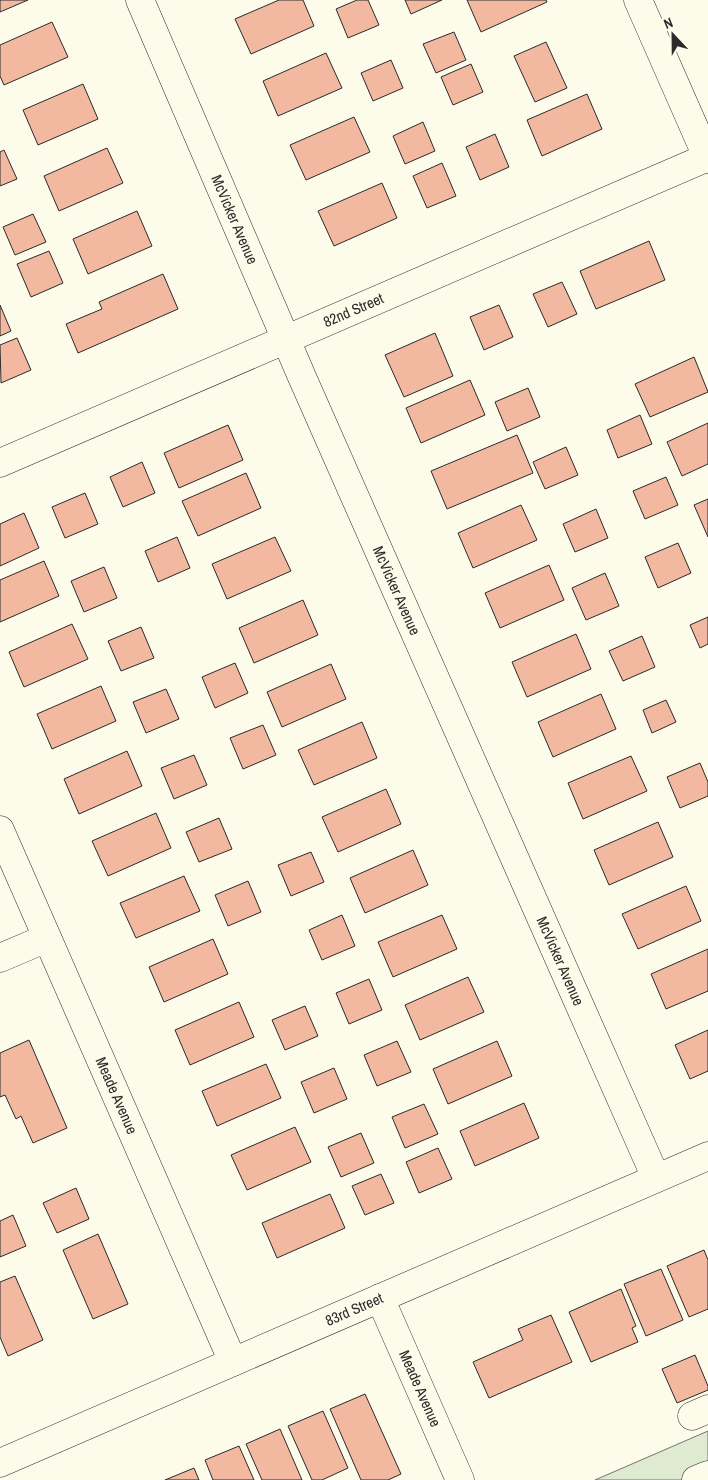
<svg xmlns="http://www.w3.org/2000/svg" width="708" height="1480" font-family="'Archivo Narrow',sans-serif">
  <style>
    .green { fill: #deebd1; stroke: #74746e }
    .building { fill: #f2b8a0; stroke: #2b2b2b }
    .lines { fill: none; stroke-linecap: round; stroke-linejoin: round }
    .minor-casing { stroke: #2b2b2b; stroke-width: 29 }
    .minor { stroke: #fdfbea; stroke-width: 28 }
    .labels { text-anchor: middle; stroke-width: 4; stroke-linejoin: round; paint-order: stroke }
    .street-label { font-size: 15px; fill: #2b2b2b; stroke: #fdfbea }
  </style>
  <rect width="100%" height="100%" fill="#fdfbea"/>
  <path class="green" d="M 708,1431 L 708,1480 L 595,1480 Z"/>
  <g class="building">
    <path d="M 0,0 L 28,0 L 0,12 Z"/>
    <path d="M 279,0 L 303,0 L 314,26 L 251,54 L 235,19 Z"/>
    <path d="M 357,0 L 368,0 L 379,25 L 348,38 L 336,9 Z"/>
    <path d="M 405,0 L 442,0 L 411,14 Z"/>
    <path d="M 467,0 L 546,0 L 547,2 L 481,32 Z"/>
    <path d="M 52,22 L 68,57 L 4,85 L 0,76 L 0,45 Z"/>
    <path d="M 454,32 L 466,60 L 436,73 L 423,44 Z"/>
    <path d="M 546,42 L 567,88 L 535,102 L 514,56 Z"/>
    <path d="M 326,53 L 342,88 L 278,116 L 263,81 Z"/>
    <path d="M 391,60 L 403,88 L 373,101 L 361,73 Z"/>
    <path d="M 471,64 L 483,92 L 453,105 L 441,77 Z"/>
    <path d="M 83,84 L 98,119 L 38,145 L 23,110 Z"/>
    <path d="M 587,94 L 602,129 L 542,156 L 527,120 Z"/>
    <path d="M 354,117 L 370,152 L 306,180 L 290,145 Z"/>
    <path d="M 423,122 L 435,151 L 405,164 L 393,136 Z"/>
    <path d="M 495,134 L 509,167 L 480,180 L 466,147 Z"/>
    <path d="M 107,148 L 123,183 L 59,211 L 44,176 Z"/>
    <path d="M 4,150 L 17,179 L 0,186 L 0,152 Z"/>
    <path d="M 442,163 L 456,196 L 427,208 L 413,176 Z"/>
    <path d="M 382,183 L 397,218 L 334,246 L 318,211 Z"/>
    <path d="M 137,211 L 152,246 L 88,274 L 73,239 Z"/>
    <path d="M 33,214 L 46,242 L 15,255 L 3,227 Z"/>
    <path d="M 649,241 L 665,280 L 596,309 L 580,271 Z"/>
    <path d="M 49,251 L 63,283 L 31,297 L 17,264 Z"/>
    <path d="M 163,274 L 178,309 L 78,353 L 66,324 L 102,309 L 99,302 Z"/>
    <path d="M 562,282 L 577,314 L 548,327 L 533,294 Z"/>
    <path d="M 0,305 L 11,331 L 0,336 Z"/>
    <path d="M 499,305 L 513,337 L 484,350 L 470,317 Z"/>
    <path d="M 435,333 L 453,376 L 404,397 L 385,355 Z"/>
    <path d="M 17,338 L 31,370 L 1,383 L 0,345 Z"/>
    <path d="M 694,357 L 708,392 L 650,417 L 635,384 Z"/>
    <path d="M 470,380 L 485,415 L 421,443 L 406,408 Z"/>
    <path d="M 528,388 L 540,417 L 507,431 L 495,402 Z"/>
    <path d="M 640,415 L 652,444 L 618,458 L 607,430 Z"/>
    <path d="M 708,423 L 708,464 L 682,476 L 667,442 Z"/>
    <path d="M 228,425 L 243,460 L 179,488 L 164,453 Z"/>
    <path d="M 517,435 L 533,473 L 447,509 L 431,471 Z"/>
    <path d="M 566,447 L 578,475 L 545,489 L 533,462 Z"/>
    <path d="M 142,462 L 155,493 L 123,507 L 110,477 Z"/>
    <path d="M 246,473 L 261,508 L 198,536 L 182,501 Z"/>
    <path d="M 666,477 L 678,505 L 645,519 L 633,491 Z"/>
    <path d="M 85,493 L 98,524 L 65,538 L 52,507 Z"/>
    <path d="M 708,499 L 708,537 L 694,505 Z"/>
    <path d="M 521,505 L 537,540 L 473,568 L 458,533 Z"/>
    <path d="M 596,509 L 608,538 L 575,552 L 563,524 Z"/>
    <path d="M 24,513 L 39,548 L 0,566 L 0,524 Z"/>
    <path d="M 177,537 L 190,568 L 158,582 L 145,551 Z"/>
    <path d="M 275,537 L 291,571 L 227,599 L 212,564 Z"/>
    <path d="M 678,543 L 691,573 L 658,588 L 645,557 Z"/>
    <path d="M 44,561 L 59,596 L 0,622 L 0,580 Z"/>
    <path d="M 549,565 L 564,600 L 500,628 L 485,593 Z"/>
    <path d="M 104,567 L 117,598 L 84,612 L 71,581 Z"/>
    <path d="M 605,573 L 619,606 L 586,620 L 572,588 Z"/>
    <path d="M 303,600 L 318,635 L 254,663 L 239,628 Z"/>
    <path d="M 708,617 L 708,644 L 700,648 L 690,625 Z"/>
    <path d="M 72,624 L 88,659 L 24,687 L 9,652 Z"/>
    <path d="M 141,627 L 154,658 L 121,671 L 108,641 Z"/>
    <path d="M 576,634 L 591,669 L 527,697 L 512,662 Z"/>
    <path d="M 642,636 L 655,667 L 623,681 L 609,651 Z"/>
    <path d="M 235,663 L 248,693 L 215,708 L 202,677 Z"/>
    <path d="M 331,664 L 346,699 L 282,727 L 267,692 Z"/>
    <path d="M 101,686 L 116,721 L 52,749 L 37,714 Z"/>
    <path d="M 166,689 L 179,719 L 146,733 L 133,702 Z"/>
    <path d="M 601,694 L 616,729 L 553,757 L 538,722 Z"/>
    <path d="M 666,700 L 676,722 L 652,733 L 643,710 Z"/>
    <path d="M 362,722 L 377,758 L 314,785 L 298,750 Z"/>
    <path d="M 263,725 L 276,755 L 243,769 L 230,738 Z"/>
    <path d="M 127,751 L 142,786 L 79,814 L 64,779 Z"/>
    <path d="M 194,755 L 207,785 L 174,799 L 161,768 Z"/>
    <path d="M 631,756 L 647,791 L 583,819 L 568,783 Z"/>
    <path d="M 700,763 L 708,782 L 708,796 L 680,808 L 667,777 Z"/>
    <path d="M 386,789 L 401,824 L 338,852 L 322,817 Z"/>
    <path d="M 156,813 L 171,848 L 108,876 L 92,841 Z"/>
    <path d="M 219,818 L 232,849 L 199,862 L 186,832 Z"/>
    <path d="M 658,822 L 673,857 L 609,885 L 594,850 Z"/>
    <path d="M 413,850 L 428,885 L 365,913 L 350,878 Z"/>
    <path d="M 311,852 L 324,882 L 291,896 L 278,865 Z"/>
    <path d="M 184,876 L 200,911 L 136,938 L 120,903 Z"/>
    <path d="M 248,881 L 261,912 L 228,926 L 215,895 Z"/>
    <path d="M 686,886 L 701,921 L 638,949 L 622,914 Z"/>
    <path d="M 342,915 L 355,946 L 322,960 L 309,930 Z"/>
    <path d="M 442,915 L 457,949 L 393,977 L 378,942 Z"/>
    <path d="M 213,939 L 228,974 L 164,1002 L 149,967 Z"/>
    <path d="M 708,949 L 708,991 L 666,1009 L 651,974 Z"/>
    <path d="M 468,977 L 484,1012 L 420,1040 L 405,1005 Z"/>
    <path d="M 369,979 L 382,1010 L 349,1024 L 336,993 Z"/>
    <path d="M 239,1002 L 254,1037 L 190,1065 L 175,1030 Z"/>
    <path d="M 305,1006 L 318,1036 L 285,1050 L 272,1020 Z"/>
    <path d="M 708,1030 L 708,1071 L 690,1079 L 675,1045 Z"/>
    <path d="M 29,1040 L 67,1128 L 33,1143 L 21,1116 L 16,1119 L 5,1095 L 0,1097 L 0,1053 Z"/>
    <path d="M 397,1041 L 411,1072 L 377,1086 L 364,1055 Z"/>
    <path d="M 497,1041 L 512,1076 L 448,1104 L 433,1069 Z"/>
    <path d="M 266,1064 L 281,1098 L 217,1126 L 202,1091 Z"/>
    <path d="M 334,1068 L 347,1099 L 314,1113 L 301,1082 Z"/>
    <path d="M 524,1103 L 539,1138 L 475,1166 L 460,1131 Z"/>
    <path d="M 424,1104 L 438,1134 L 405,1148 L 392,1117 Z"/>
    <path d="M 295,1127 L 311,1162 L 247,1190 L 231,1155 Z"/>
    <path d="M 361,1133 L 374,1163 L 341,1177 L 328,1147 Z"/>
    <path d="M 438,1148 L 452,1179 L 419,1193 L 406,1162 Z"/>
    <path d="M 381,1174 L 394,1203 L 365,1215 L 352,1186 Z"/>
    <path d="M 76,1188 L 89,1219 L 57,1233 L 43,1203 Z"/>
    <path d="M 330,1194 L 345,1228 L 277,1258 L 262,1223 Z"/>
    <path d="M 13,1215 L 26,1246 L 0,1257 L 0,1221 Z"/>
    <path d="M 98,1234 L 128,1304 L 93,1319 L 63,1250 Z"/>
    <path d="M 704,1250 L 708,1260 L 708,1309 L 689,1317 L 667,1266 Z"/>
    <path d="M 661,1269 L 683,1320 L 646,1336 L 624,1284 Z"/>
    <path d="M 15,1276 L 43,1340 L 8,1356 L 0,1337 L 0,1282 Z"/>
    <path d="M 621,1289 L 636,1326 L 632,1328 L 638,1342 L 591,1362 L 569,1312 Z"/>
    <path d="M 551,1315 L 572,1362 L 489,1398 L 473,1362 L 523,1340 L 518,1329 Z"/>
    <path d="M 695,1355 L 708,1386 L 708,1390 L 677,1403 L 662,1369 Z"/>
    <path d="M 365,1394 L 401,1474 L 388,1480 L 361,1480 L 330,1409 Z"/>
    <path d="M 323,1411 L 348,1468 L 322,1480 L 312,1480 L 288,1426 Z"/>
    <path d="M 280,1429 L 302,1480 L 262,1480 L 246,1444 Z"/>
    <path d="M 239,1446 L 254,1480 L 213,1480 L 205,1460 Z"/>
    <path d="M 194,1468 L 199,1480 L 165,1480 Z"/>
  </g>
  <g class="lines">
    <defs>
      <g id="minor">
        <path id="s1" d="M 140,0 L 302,377 L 656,1178"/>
        <path d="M 638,0 L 708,159"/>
        <path id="s2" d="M 0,463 L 708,157"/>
        <path id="s3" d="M 0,830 L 233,1362"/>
        <path d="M 0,958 L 47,938"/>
        <path id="s4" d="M 380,1298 L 460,1480"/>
        <path d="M 692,1416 L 708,1409"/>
        <path id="s5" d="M 0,1463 L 708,1156"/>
        <path d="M 696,1480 L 708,1475"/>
      </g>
    </defs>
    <use href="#minor" class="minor-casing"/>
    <use href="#minor" class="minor"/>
  </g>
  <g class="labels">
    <g class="street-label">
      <text dy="5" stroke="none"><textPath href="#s1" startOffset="239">McVicker Avenue</textPath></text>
      <text dy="5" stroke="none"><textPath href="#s2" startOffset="385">82nd Street</textPath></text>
      <text dy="5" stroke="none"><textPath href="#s1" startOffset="644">McVicker Avenue</textPath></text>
      <text dy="5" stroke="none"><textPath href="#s1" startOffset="1049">McVicker Avenue</textPath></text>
      <text dy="5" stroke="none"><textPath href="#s3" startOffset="290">Meade Avenue</textPath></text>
      <text dy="5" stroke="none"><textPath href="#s5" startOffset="386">83rd Street</textPath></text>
      <text dy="5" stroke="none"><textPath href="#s4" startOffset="99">Meade Avenue</textPath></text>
    </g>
  </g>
  <g transform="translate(673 35) rotate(338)" stroke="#fdfbea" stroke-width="4" paint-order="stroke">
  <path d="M0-4L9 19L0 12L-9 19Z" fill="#2b2b2b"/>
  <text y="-8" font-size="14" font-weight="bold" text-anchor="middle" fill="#2b2b2b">N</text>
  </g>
</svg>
